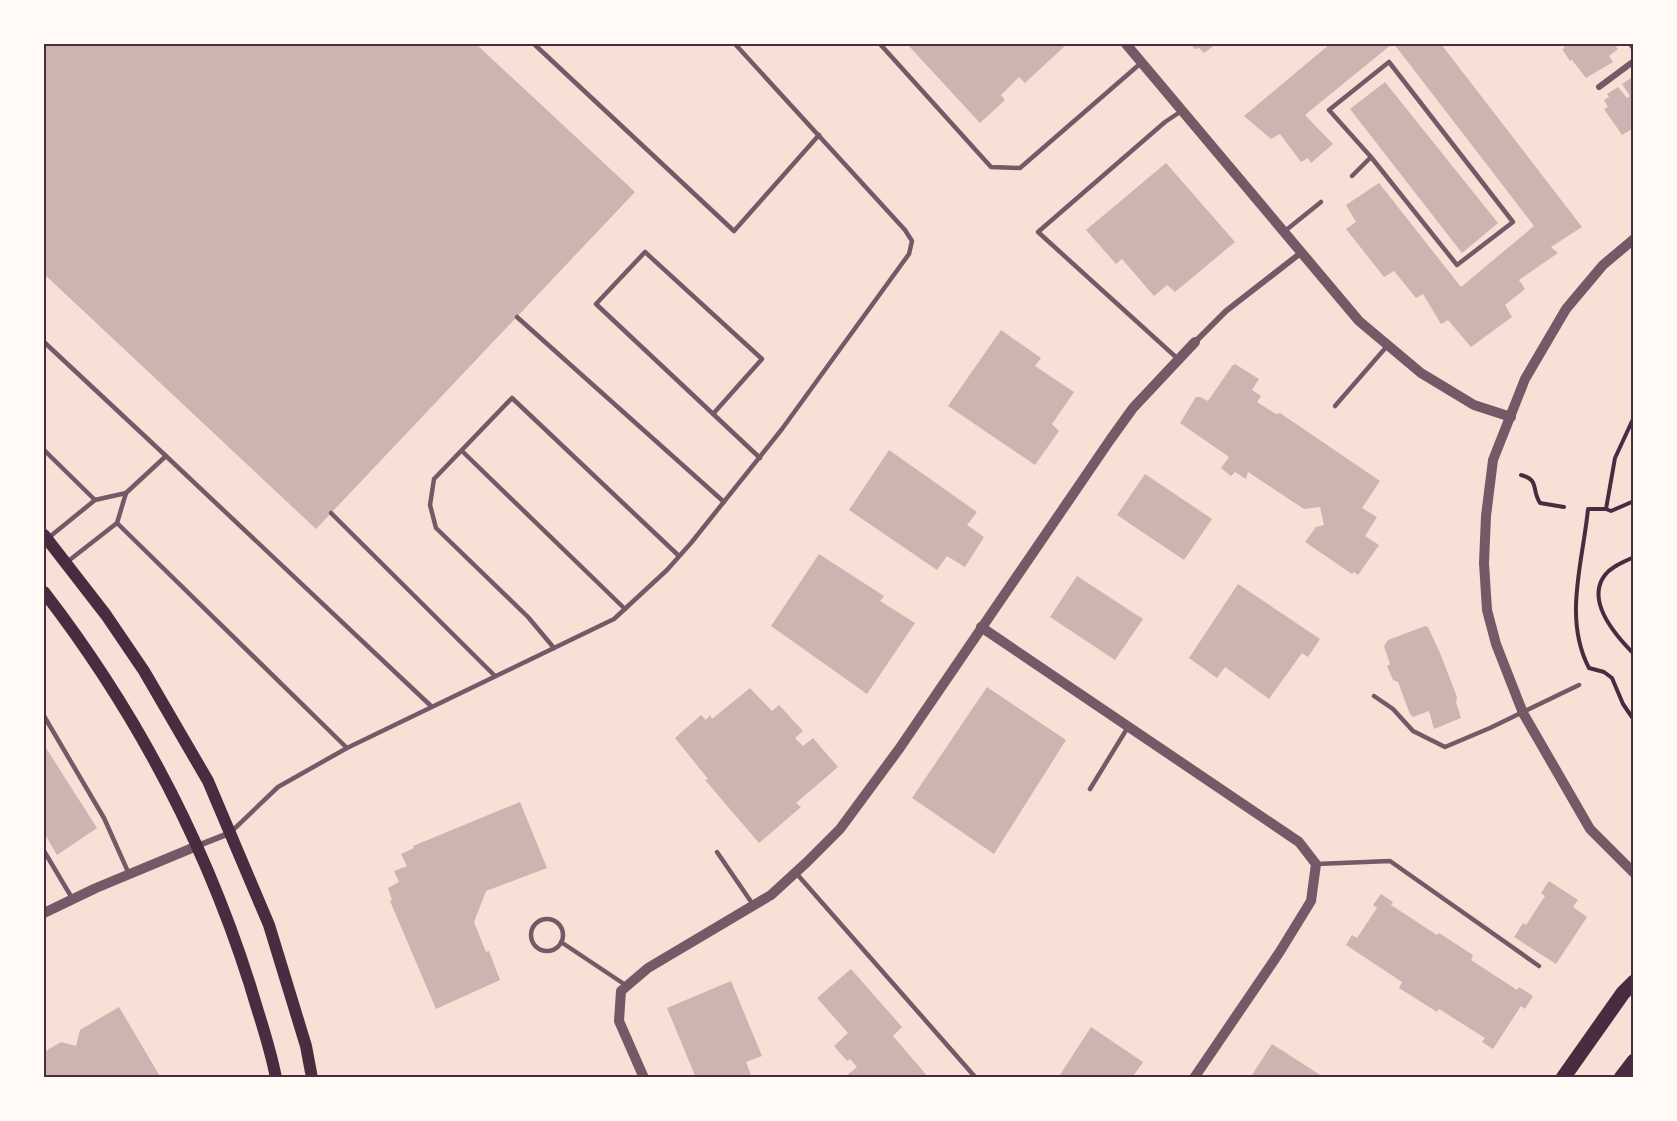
<svg xmlns="http://www.w3.org/2000/svg" width="1677" height="1121" font-family="Barlow,sans-serif">
  <style>
    .building { fill: #ccb4b1 }
    .lines { fill: none; stroke-linecap: round; stroke-linejoin: round }
    .path { stroke: #4a2c40; stroke-width: 4 }
    .service { stroke: #755966; stroke-width: 4.5 }
    .minor { stroke: #755966; stroke-width: 6 }
    .tertiary { stroke: #755966; stroke-width: 10 }
    .secondary { stroke: #4a2c40; stroke-width: 12 }
    .primary { stroke: #4a2c40; stroke-width: 15 }
    .neatline { fill: none; stroke: #4a2c40; stroke-width: 2 }
  </style>
  <rect width="100%" height="100%" fill="#f7e1d7"/>
  <g class="building">
    <path d="M 44,44 L 476,44 L 635,192 L 316,529 L 44,274 Z"/>
    <path d="M 907,44 L 1067,44 L 1025,83 L 1019,77 L 1001,95 L 1005,100 L 980,123 Z"/>
    <path d="M 1190,44 L 1216,44 L 1204,53 L 1199,48 L 1195,49 Z"/>
    <path d="M 1330,44 L 1392,44 L 1305,115 L 1333,144 L 1311,163 L 1308,158 L 1301,162 L 1280,134 L 1271,139 L 1244,116 Z"/>
    <path d="M 1394,44 L 1441,44 L 1582,227 L 1551,247 L 1558,253 L 1519,280 L 1525,289 L 1505,305 L 1512,317 L 1471,347 L 1448,320 L 1441,324 L 1423,294 L 1416,298 L 1394,271 L 1384,277 L 1346,229 L 1356,222 L 1346,205 L 1379,183 L 1461,287 L 1534,226 Z"/>
    <path d="M 1562,44 L 1614,44 L 1618,49 L 1609,56 L 1613,62 L 1586,78 L 1572,60 L 1570,61 L 1562,49 L 1565,48 Z"/>
    <path d="M 1634,76 L 1634,132 L 1632,129 L 1622,135 L 1604,109 L 1608,107 L 1604,100 L 1609,97 L 1607,94 L 1618,87 L 1627,98 L 1630,96 L 1622,84 Z"/>
    <path d="M 1385,82 L 1498,223 L 1462,253 L 1350,109 Z"/>
    <path d="M 1166,163 L 1235,242 L 1175,292 L 1167,285 L 1154,296 L 1122,259 L 1116,264 L 1086,230 Z"/>
    <path d="M 1001,330 L 1041,358 L 1035,366 L 1074,392 L 1052,424 L 1059,431 L 1035,465 L 948,406 Z"/>
    <path d="M 1235,364 L 1259,379 L 1252,390 L 1261,396 L 1257,402 L 1276,414 L 1280,413 L 1380,481 L 1362,508 L 1377,517 L 1365,536 L 1379,545 L 1358,575 L 1354,572 L 1352,574 L 1305,542 L 1316,527 L 1324,525 L 1320,507 L 1304,509 L 1248,472 L 1246,479 L 1235,472 L 1231,476 L 1221,468 L 1229,457 L 1180,423 L 1196,397 L 1200,397 L 1208,401 L 1232,366 Z"/>
    <path d="M 889,450 L 977,512 L 967,525 L 984,537 L 965,567 L 947,556 L 937,570 L 849,510 Z"/>
    <path d="M 1145,474 L 1212,519 L 1184,560 L 1117,515 Z"/>
    <path d="M 819,554 L 884,596 L 880,601 L 915,623 L 867,694 L 771,626 Z"/>
    <path d="M 1077,576 L 1143,619 L 1115,660 L 1050,617 Z"/>
    <path d="M 1238,584 L 1320,639 L 1308,657 L 1302,653 L 1269,699 L 1225,667 L 1217,678 L 1189,658 Z"/>
    <path d="M 1425,626 L 1428,627 L 1440,653 L 1457,697 L 1456,702 L 1461,718 L 1434,729 L 1429,711 L 1413,717 L 1410,714 L 1398,682 L 1393,680 L 1387,666 L 1390,664 L 1384,646 L 1388,640 Z"/>
    <path d="M 987,687 L 1066,740 L 994,854 L 912,798 Z"/>
    <path d="M 750,688 L 772,711 L 779,705 L 803,731 L 795,738 L 803,746 L 813,738 L 838,767 L 796,803 L 801,807 L 759,843 L 705,780 L 708,779 L 675,738 L 701,715 L 706,720 L 710,715 L 712,719 Z"/>
    <path d="M 44,745 L 97,828 L 57,855 L 44,833 Z"/>
    <path d="M 520,802 L 547,868 L 486,891 L 474,922 L 486,952 L 489,951 L 500,980 L 436,1009 L 390,901 L 392,900 L 388,888 L 399,882 L 394,871 L 407,866 L 401,854 L 414,848 L 413,846 Z"/>
    <path d="M 1549,881 L 1578,900 L 1573,907 L 1587,917 L 1556,964 L 1514,937 L 1523,923 L 1526,925 L 1545,896 L 1541,893 Z"/>
    <path d="M 1381,894 L 1393,902 L 1391,905 L 1437,935 L 1439,933 L 1473,955 L 1471,960 L 1517,990 L 1519,987 L 1533,996 L 1525,1009 L 1521,1006 L 1493,1049 L 1482,1042 L 1485,1038 L 1439,1009 L 1437,1012 L 1399,988 L 1402,982 L 1346,945 L 1352,935 L 1357,938 L 1377,908 L 1373,905 Z"/>
    <path d="M 851,969 L 902,1027 L 893,1036 L 929,1078 L 846,1076 L 857,1067 L 850,1059 L 847,1061 L 834,1046 L 848,1033 L 817,998 Z"/>
    <path d="M 731,981 L 762,1056 L 746,1062 L 751,1075 L 745,1078 L 696,1078 L 667,1008 Z"/>
    <path d="M 119,1007 L 161,1078 L 44,1078 L 44,1052 L 61,1042 L 76,1046 L 80,1030 Z"/>
    <path d="M 1091,1027 L 1143,1062 L 1132,1078 L 1058,1078 Z"/>
    <path d="M 1272,1044 L 1325,1078 L 1250,1078 Z"/>
  </g>
  <g class="lines">
    <g class="path">
      <path d="M 1634,417 L 1615,458 L 1606,509 L 1611,511 L 1634,501"/>
      <path d="M 1521,475 C 1540,480 1531,489 1540,503 L 1564,507"/>
      <path d="M 1606,509 L 1588,509 C 1583,562 1563,618 1589,668 L 1604,672 L 1612,678 L 1623,704 L 1634,720"/>
      <path d="M 1634,557 C 1624,562 1612,566 1605,575 C 1585,601 1616,636 1634,654"/>
    </g>
    <g class="service">
      <path d="M 534,44 L 734,231 L 819,135"/>
      <path d="M 880,44 L 991,167 L 1020,168 L 1141,63"/>
      <path d="M 1352,176 L 1371,157 L 1457,265 L 1513,222 L 1389,62 L 1329,110 L 1371,157"/>
      <path d="M 1285,231 L 1321,202"/>
      <path d="M 517,317 L 724,502"/>
      <path d="M 44,342 L 166,456"/>
      <path d="M 1178,359 L 1038,232 L 1165,122 L 1183,110"/>
      <path d="M 1335,406 L 1388,345"/>
      <path d="M 713,414 L 762,359 L 645,252 L 596,304 L 760,458"/>
      <path d="M 44,450 L 95,500"/>
      <path d="M 462,451 L 625,609"/>
      <path d="M 331,513 L 495,676"/>
      <path d="M 117,523 L 347,748"/>
      <path d="M 47,539 L 95,500 L 126,493"/>
      <path d="M 67,562 L 117,523 L 126,493 L 166,456 L 431,706"/>
      <path d="M 554,648 L 528,617 L 436,528 L 430,505 L 434,479 L 512,398 L 679,556"/>
      <path d="M 1374,696 L 1393,709 L 1413,731 L 1445,747 L 1490,728 L 1579,685"/>
      <path d="M 44,716 L 104,818 L 129,874"/>
      <path d="M 1090,789 L 1128,727"/>
      <path d="M 232,831 L 278,787 L 347,748 L 614,619 L 667,570 L 691,543 L 782,429 L 909,254 L 912,241 L 905,230 L 735,44"/>
      <path d="M 44,851 L 72,898"/>
      <path d="M 717,852 L 754,906"/>
      <path d="M 1316,864 L 1390,861 L 1539,966"/>
      <path d="M 796,873 L 976,1078"/>
      <circle cx="547" cy="935" r="16"/>
      <path d="M 561,942 L 627,986"/>
    </g>
    <g class="minor">
      <path d="M 1631,44 L 1634,48"/>
      <path d="M 1599,87 L 1634,61"/>
      <path d="M 1195,342 L 1226,311 L 1302,252"/>
      <path d="M 197,846 L 230,833"/>
    </g>
    <g class="tertiary">
      <path d="M 1126,44 L 1359,321 L 1421,373 L 1474,405 L 1511,417"/>
      <path d="M 1634,239 L 1603,265 L 1566,309 L 1525,379 L 1493,460 L 1486,516 L 1484,563 L 1487,610 L 1496,644 L 1523,713 L 1590,829 L 1634,873"/>
      <path d="M 981,627 L 1299,842 L 1316,864 L 1311,901 L 1279,953 L 1194,1078"/>
      <path d="M 44,913 L 96,888 L 197,846"/>
      <path d="M 644,1078 L 619,1021 L 621,991 L 648,968 L 771,895 L 807,862 L 840,829 L 899,749 L 1110,440 L 1133,408 L 1195,342"/>
    </g>
    <g class="secondary">
      <path d="M 44,535 L 106,615 L 144,671 L 208,781 L 269,925 L 306,1046 L 312,1078"/>
      <path d="M 44,592 C 135,710 205,843 250,985 C 259,1016 270,1046 276,1078"/>
    </g>
    <g class="primary">
      <path d="M 1563,1078 L 1623,993 L 1634,982"/>
      <path d="M 1621,1078 L 1634,1061"/>
    </g>
  </g>
  <rect width="1677" height="1121" fill="none" stroke="#fffaf5" stroke-width="90"/>
  <rect x="45" y="45" width="1587" height="1031" class="neatline"/>
</svg>
